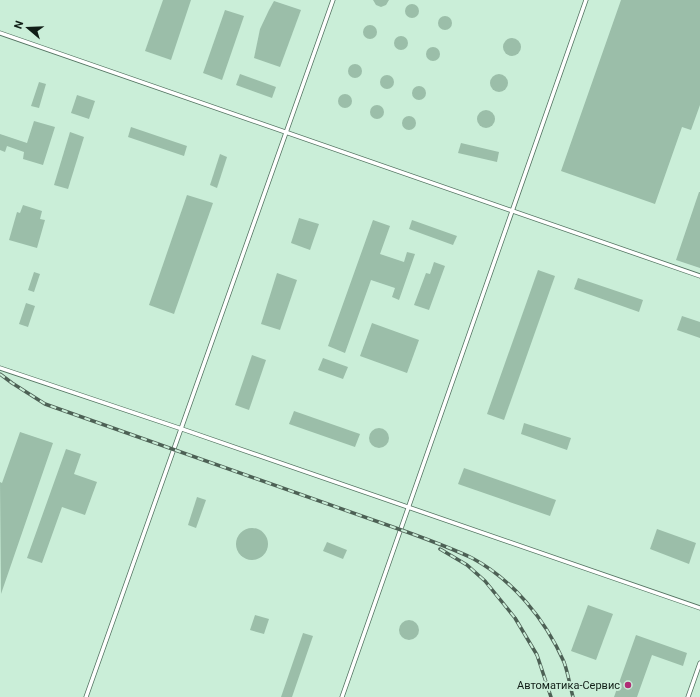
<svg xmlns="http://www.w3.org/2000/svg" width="700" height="697" font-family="Roboto,sans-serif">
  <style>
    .building { fill: #9bbea9 }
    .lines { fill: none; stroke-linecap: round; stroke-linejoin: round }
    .lane-casing { stroke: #527260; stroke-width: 5 }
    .lane { stroke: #fff; stroke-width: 3.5 }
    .rail-casing { stroke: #4d6155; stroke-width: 3.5 }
    .rail { stroke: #caeed8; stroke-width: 2; stroke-dasharray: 6; stroke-linecap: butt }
    .poi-dot { fill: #b02d75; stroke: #caeed8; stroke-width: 1.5 }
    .labels { text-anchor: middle; stroke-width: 4; stroke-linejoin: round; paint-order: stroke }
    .poi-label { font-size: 11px; fill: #111e17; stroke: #caeed8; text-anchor: end }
  </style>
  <rect width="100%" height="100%" fill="#caeed8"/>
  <g class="building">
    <path d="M 163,0 L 191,0 L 171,60 L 145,51 Z"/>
    <path d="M 373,0 L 389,0 L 386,5 L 381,7 L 376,5 Z"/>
    <path d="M 621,0 L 700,0 L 700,105 L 691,130 L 682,127 L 655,204 L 561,171 Z"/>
    <path d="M 274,1 L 301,10 L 280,67 L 254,58 L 260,29 L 269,10 Z"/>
    <circle cx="412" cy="11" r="7"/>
    <path d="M 225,10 L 244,16 L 222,80 L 203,73 Z"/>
    <circle cx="445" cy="23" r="7"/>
    <circle cx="370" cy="32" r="7"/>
    <circle cx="401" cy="43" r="7"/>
    <circle cx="512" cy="47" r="9"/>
    <circle cx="433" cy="54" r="7"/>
    <circle cx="355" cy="71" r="7"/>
    <circle cx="499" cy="83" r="9"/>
    <path d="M 240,74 L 276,87 L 272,98 L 236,85 Z"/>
    <circle cx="387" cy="82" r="7"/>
    <path d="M 39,82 L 46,84 L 39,108 L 31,106 Z"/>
    <circle cx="419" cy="93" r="7"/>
    <circle cx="345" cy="101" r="7"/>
    <path d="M 77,95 L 95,101 L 89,119 L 71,113 Z"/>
    <circle cx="377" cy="112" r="7"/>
    <circle cx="486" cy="119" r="9"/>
    <circle cx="409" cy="123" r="7"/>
    <path d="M 34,121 L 55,127 L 43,165 L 23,159 L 24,152 L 7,146 L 5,152 L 0,150 L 0,134 L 27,143 Z"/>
    <path d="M 131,127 L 187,146 L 184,156 L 128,137 Z"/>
    <path d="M 70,132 L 84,137 L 68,189 L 54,185 Z"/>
    <path d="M 461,143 L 499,152 L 497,162 L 458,153 Z"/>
    <path d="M 220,154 L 227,157 L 217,188 L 210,185 Z"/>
    <path d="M 699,192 L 700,192 L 700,268 L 676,260 Z"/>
    <path d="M 187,195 L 213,203 L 174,314 L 149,305 Z"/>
    <path d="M 23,205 L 42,211 L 40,219 L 45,220 L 37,248 L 9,240 L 17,212 L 20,213 Z"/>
    <path d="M 299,218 L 319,224 L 310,250 L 291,243 Z"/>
    <path d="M 373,220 L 390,226 L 380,254 L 404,262 L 407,252 L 415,254 L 399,300 L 392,297 L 395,288 L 371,280 L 345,353 L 328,346 Z"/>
    <path d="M 412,220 L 457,236 L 453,245 L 409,229 Z"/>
    <path d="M 434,262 L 445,266 L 429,310 L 414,305 L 426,273 L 430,274 Z"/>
    <path d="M 538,270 L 555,276 L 504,420 L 487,414 Z"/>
    <path d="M 34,272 L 40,274 L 34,292 L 28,290 Z"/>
    <path d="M 277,273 L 297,280 L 280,330 L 261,324 Z"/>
    <path d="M 578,278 L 643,300 L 639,312 L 574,289 Z"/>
    <path d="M 26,303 L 35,306 L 28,327 L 19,324 Z"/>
    <path d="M 682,316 L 700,322 L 700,338 L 677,330 Z"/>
    <path d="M 372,323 L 419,340 L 407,373 L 360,356 Z"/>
    <path d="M 252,355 L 266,360 L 249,410 L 235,405 Z"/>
    <path d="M 323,358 L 348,367 L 343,379 L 318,370 Z"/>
    <path d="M 294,411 L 360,434 L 355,447 L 289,424 Z"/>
    <path d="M 524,423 L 571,438 L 567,450 L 521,434 Z"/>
    <circle cx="379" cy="438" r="10"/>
    <path d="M 20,432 L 53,443 L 1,594 L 0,482 L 2,483 Z"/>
    <path d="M 66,449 L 81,454 L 74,474 L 97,482 L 85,515 L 62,507 L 42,563 L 27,558 Z"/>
    <path d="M 464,468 L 556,500 L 550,516 L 458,484 Z"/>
    <path d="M 197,497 L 206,500 L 196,528 L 188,525 Z"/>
    <circle cx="252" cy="544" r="16"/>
    <path d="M 657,529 L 696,543 L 689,564 L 650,549 Z"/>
    <path d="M 327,542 L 347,550 L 343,559 L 323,551 Z"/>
    <path d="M 588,605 L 613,614 L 596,660 L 571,651 Z"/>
    <path d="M 255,615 L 269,619 L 264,634 L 250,630 Z"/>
    <circle cx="409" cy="630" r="10"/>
    <path d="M 303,633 L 313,636 L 292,697 L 281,697 Z"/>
    <path d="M 636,635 L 687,653 L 683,666 L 652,655 L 637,697 L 614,697 Z"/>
  </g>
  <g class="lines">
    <defs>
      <g id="lane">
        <path d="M 0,33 L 700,276"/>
        <path d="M 0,368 L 182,429 L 700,608"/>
        <path d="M 86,697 L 333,0"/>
        <path d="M 342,697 L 586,0"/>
        <path d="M 688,697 L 700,663"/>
      </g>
    </defs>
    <use href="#lane" class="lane-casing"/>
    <use href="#lane" class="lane"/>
    <defs>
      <g id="rail">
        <path d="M 0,374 L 12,383 L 45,404 L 407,532 C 429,540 451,548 472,558 C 513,580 545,619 564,662 C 568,673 570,686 573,697"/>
        <path d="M 440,549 L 467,565 L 485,581 L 515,618 L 537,655 L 551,697"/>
      </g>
    </defs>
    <use href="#rail" class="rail-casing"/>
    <use href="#rail" class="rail"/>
  </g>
  <circle class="poi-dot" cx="628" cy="685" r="4"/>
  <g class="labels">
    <g class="poi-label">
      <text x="620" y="689">Автоматика-Сервис</text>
    </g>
  </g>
  <g transform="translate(28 28) rotate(289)" stroke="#caeed8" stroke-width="3" paint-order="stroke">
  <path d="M0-3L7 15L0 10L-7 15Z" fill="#111e17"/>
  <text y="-6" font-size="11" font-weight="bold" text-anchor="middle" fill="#111e17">N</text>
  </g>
</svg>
